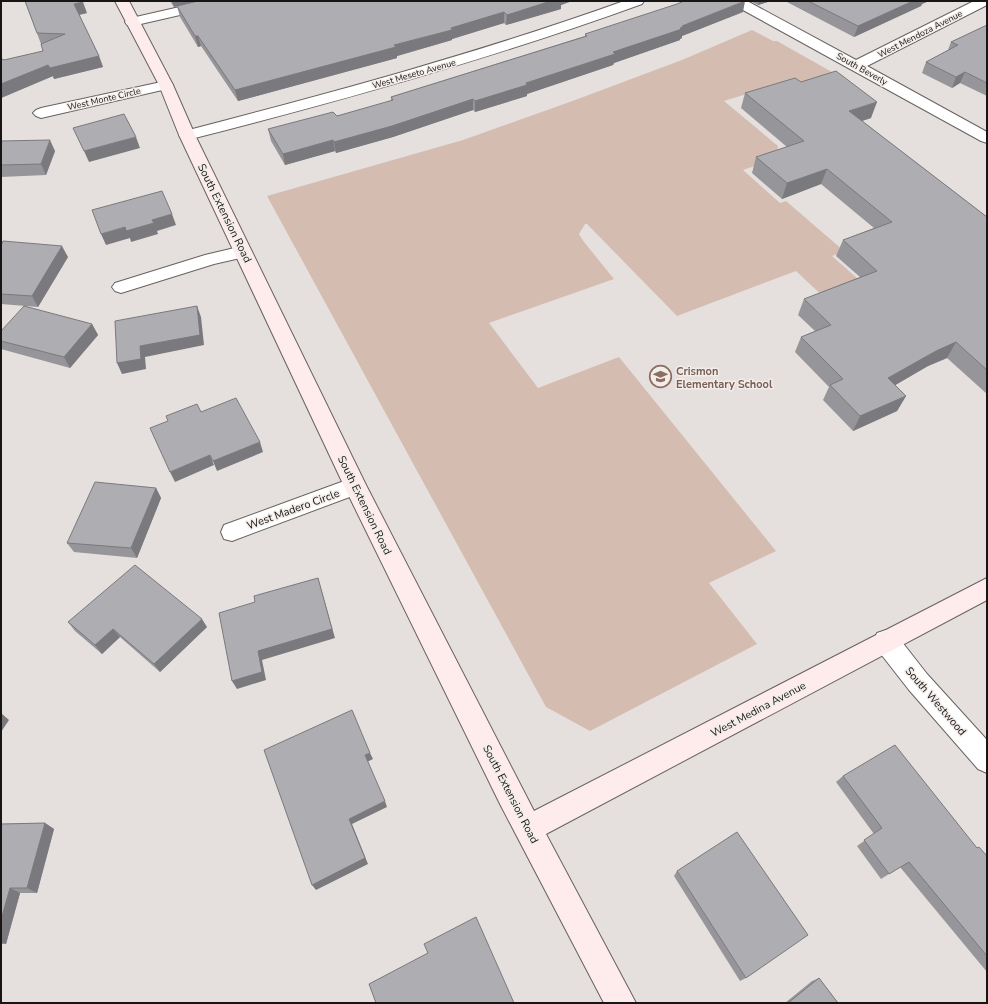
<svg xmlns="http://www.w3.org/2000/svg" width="988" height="1004" font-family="'Nunito Sans',sans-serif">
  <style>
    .green { fill: #d4bcb0 }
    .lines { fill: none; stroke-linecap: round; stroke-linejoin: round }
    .street-casing { stroke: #676260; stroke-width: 2 }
    .secondary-casing { stroke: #676260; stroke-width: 2 }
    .street { fill: #fff; fill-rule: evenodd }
    .secondary { fill: #feebec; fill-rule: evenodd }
    .wall { fill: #969599 }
    .shaded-wall { fill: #7a797d }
    .building { fill: #aeadb2; stroke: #7a797d }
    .labels { text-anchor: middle; stroke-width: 3; stroke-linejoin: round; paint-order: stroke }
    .far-street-label { font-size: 9px; fill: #181615; stroke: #f3edea }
    .street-label { font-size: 11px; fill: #181615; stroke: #f3edea }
    .education-label { font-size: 11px; font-weight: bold; fill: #785e54; stroke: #f3edea; text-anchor: start }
  </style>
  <rect width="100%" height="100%" fill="#e5e0dd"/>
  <path class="green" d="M 752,30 L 773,41 L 777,41 L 839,76 L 797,87 L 789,81 L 724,101 L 778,146 L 777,153 L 781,157 L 743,170 L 780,203 L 786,201 L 844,251 L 832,256 L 884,302 L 828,301 L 796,271 L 677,316 L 587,224 L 585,224 L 579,234 L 584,242 L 614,279 L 489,323 L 538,388 L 619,357 L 776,551 L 709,583 L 757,644 L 590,731 L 546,707 L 267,196 L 463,140 L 578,99 L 682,60 Z"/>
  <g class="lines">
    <defs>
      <g id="street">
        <path d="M 206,1 L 230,1 L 228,4 L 132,26 L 127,25 L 125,22 L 127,19 Z"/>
        <path d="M 624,1 L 644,1 L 642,4 C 493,58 341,101 187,140 L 181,138 L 179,135 L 181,132 C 331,93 479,53 624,1 Z"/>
        <path d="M 730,1 L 747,1 L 856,60 L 974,1 L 987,1 L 987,5 L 867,66 L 987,132 L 987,143 L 981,141 L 732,4 Z"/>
        <path d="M 166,81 L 171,82 L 173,85 L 171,88 L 41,118 L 36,116 L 33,113 L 36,110 L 41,108 Z"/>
        <path d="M 243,246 L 249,248 L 252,252 L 249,256 L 214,264 L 121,293 L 115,291 L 112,287 L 115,283 L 205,255 Z"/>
        <path d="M 355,477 L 363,480 L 366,486 L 363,492 L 232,541 L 224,539 L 221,532 L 224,525 Z"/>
        <path d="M 886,630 L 895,633 L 927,674 L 987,740 L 987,773 L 978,769 L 909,690 L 877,649 L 874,641 L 877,633 Z"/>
      </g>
      <path id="secondary" d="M 115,1 L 129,1 L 173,85 L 195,135 L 366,485 L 534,811 L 987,578 L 987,600 L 546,834 L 636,1003 L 604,1003 L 500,804 L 344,486 L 179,135 L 159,85 Z"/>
    </defs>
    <use href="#street" class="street-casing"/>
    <use href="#secondary" class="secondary-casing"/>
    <use href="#street" class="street"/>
    <use href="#secondary" class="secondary"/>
  </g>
  <g class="wall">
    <path d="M 25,1 L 87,13 L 79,15 L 99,56 L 103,67 L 54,79 L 53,76 L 1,98 L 1,60 L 4,60 L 43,51 L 41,44 Z"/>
    <path d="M 170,1 L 572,1 L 561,5 L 561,9 L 506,25 L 504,23 L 452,39 L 452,40 L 397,56 L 397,58 L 238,101 L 201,46 L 198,47 L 180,17 L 177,6 L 174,7 Z"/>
    <path d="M 750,1 L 771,1 L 758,5 Z"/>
    <path d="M 785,1 L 929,1 L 922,4 L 921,6 L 854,37 Z"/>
    <path d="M 743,12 L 682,36 L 682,38 L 680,39 L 680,40 L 614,63 L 613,65 L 527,94 L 527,96 L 475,112 L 473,110 L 393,137 L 336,153 L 335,151 L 285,165 L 271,141 L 268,129 L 337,116 L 391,101 L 391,97 L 585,36 L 585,34 Z"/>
    <path d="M 987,25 L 987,96 L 960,83 L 952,88 L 922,73 L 926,62 L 948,50 L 951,42 Z"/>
    <path d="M 801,82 L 871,118 L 862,121 L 987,217 L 987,394 L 947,358 L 928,366 L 895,385 L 906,396 L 897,411 L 853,431 L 823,400 L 829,387 L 795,352 L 801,337 L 815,331 L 798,315 L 804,299 L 860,277 L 836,256 L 843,240 L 874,228 L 821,184 L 782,199 L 752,173 L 756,157 L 787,147 L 741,108 L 745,93 Z"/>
    <path d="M 1,141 L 55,151 L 46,175 L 1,177 Z"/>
    <path d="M 1,245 L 68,257 L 38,307 L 1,304 Z"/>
    <path d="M 92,324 L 98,335 L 70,368 L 1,349 L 1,331 Z"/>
    <path d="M 156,488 L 161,498 L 137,558 L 74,552 L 67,543 Z"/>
    <path d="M 68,622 L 207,627 L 160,672 L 120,637 L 102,654 L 75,631 Z"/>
    <path d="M 843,776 L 977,848 L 987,856 L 987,972 L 900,867 L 881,879 L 857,846 L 874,834 L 836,782 Z"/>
    <path d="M 45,823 L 54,829 L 37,893 L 20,893 L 6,944 L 1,944 L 1,824 Z"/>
    <path d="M 677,871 L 746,978 L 740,981 L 674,876 Z"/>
    <path d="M 819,978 L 838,1003 L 785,1003 L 812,981 Z"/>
  </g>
  <g class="shaded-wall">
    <path d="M 172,1 L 199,1 L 174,7 Z"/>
    <path d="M 551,1 L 572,1 L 561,5 L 561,9 L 506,25 L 507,15 Z"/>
    <path d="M 745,1 L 743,12 L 682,36 L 682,38 L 680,39 L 680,40 L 614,63 L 613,65 L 527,94 L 527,96 L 475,112 L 475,101 L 680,28 L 682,26 Z"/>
    <path d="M 759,1 L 771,1 L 758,5 Z"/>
    <path d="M 913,1 L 929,1 L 922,4 L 921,6 L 854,37 L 858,26 Z"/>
    <path d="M 83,2 L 87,13 L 78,15 L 74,4 Z"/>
    <path d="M 504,12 L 504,23 L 452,39 L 452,40 L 397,56 L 397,58 L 238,101 L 235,90 L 394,45 Z"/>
    <path d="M 195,36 L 198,36 L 201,46 L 198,47 Z"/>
    <path d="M 99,56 L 103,67 L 54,79 L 53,76 L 1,98 L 1,84 L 48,65 Z"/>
    <path d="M 965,72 L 960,83 L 952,88 L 956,77 Z"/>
    <path d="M 473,99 L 473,110 L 393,137 L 336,153 L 334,142 Z"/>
    <path d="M 877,102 L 871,118 L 843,127 L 849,111 Z"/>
    <path d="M 136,137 L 140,148 L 89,162 L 84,151 Z"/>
    <path d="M 50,140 L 55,151 L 46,175 L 41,164 Z"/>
    <path d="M 333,140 L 335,151 L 285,165 L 283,154 Z"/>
    <path d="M 827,169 L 821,184 L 782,199 L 787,183 Z"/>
    <path d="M 172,214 L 176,225 L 157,231 L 158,234 L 131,242 L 130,238 L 106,245 L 101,234 Z"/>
    <path d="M 62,246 L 68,257 L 38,307 L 32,296 Z"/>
    <path d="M 197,306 L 201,317 L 204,345 L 145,357 L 146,369 L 122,374 L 117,363 Z"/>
    <path d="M 92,324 L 98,335 L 70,368 L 64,357 Z"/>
    <path d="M 956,342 L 947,358 L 928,366 L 880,394 L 888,378 L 936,351 Z"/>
    <path d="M 906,396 L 897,411 L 853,431 L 860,416 Z"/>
    <path d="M 260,442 L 263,452 L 217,471 L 213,461 Z"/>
    <path d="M 210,455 L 214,465 L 175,482 L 170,472 Z"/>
    <path d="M 156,488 L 161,498 L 137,558 L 131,548 Z"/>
    <path d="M 318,578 L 335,638 L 262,660 L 266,680 L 237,689 L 232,681 L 258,651 Z"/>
    <path d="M 202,619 L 207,627 L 160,672 L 154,664 Z"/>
    <path d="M 113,629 L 120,637 L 102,654 L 95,645 Z"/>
    <path d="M 1,713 L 9,720 L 1,732 Z"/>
    <path d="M 370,753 L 373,759 L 367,762 L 365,755 Z"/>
    <path d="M 385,801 L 387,807 L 352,824 L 368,864 L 316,890 L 312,885 L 349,819 Z"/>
    <path d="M 45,823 L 54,829 L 37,893 L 27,888 Z"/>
    <path d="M 10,888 L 20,893 L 6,944 L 1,942 L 1,920 Z"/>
  </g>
  <g class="building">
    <path d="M 25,1 L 82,1 L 83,2 L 74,4 L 99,56 L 50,68 L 48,65 L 1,84 L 1,60 L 2,59 L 4,60 L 43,51 L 41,44 L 65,34 L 37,33 Z"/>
    <path d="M 198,1 L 551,1 L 507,15 L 504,12 L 451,28 L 452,30 L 394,45 L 396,47 L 235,90 L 198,36 L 195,36 L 177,6 Z"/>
    <path d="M 684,1 L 745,1 L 682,26 L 684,27 L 680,28 L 682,29 L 613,52 L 615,54 L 526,83 L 527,85 L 475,101 L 473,99 L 392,126 L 334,142 L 333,140 L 283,154 L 268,129 L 333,112 L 337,116 L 393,100 L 391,97 L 587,36 L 585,34 L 677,4 Z"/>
    <path d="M 808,1 L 913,1 L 858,26 Z"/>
    <path d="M 987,25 L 987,83 L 965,72 L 956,77 L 926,62 L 958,45 L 951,42 Z"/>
    <path d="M 836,71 L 877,102 L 849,111 L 987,217 L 987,370 L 956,342 L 936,351 L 888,378 L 906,396 L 860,416 L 830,385 L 843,379 L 801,337 L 831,325 L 804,299 L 877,271 L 843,240 L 892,222 L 827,169 L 787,183 L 756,157 L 804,141 L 745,93 L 795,78 L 801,82 Z"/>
    <path d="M 124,114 L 136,137 L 84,151 L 73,128 Z"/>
    <path d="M 50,140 L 41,164 L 1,165 L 1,141 Z"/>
    <path d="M 162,191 L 172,214 L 152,220 L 154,223 L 126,231 L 125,227 L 101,234 L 92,210 Z"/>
    <path d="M 3,241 L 62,246 L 32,296 L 1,294 L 1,245 Z"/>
    <path d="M 24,306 L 92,324 L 64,357 L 1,341 L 1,331 Z"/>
    <path d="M 197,306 L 200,335 L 140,346 L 141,359 L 117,363 L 115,321 Z"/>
    <path d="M 236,398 L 260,442 L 213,461 L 210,455 L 170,472 L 150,428 L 168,421 L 166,416 L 197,404 L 201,412 Z"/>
    <path d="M 95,482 L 156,488 L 131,548 L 67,543 Z"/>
    <path d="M 135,565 L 202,619 L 154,664 L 113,629 L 95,645 L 68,622 Z"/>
    <path d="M 318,578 L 332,629 L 258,651 L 262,672 L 232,681 L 219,613 L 255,602 L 254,596 Z"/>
    <path d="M 352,710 L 370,753 L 365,755 L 385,801 L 349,819 L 365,858 L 312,885 L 264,750 Z"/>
    <path d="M 895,745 L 977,848 L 979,847 L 987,856 L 987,956 L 909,862 L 889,874 L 864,840 L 882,828 L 843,776 Z"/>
    <path d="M 45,823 L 27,888 L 10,888 L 1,920 L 1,824 Z"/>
    <path d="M 737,832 L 808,935 L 746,978 L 677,871 Z"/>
    <path d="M 476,917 L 514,1003 L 376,1003 L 369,984 L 428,953 L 424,944 Z"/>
    <path d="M 819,978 L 838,1003 L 788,1003 Z"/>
  </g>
  <defs>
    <symbol id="school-ring" viewBox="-11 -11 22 22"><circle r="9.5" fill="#f3edea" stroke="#8d6e63" stroke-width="1.5"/><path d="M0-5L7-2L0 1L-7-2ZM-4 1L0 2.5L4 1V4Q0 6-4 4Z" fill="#8d6e63"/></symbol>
  </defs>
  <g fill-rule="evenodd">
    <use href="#school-ring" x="648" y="364" width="25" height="25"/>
  </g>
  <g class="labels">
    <g class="far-street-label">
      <text transform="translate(920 34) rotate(-27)" y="3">West Mendoza Avenue</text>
      <text transform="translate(862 69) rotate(29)" y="3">South Beverly</text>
      <text transform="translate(414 74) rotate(-16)" y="3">West Meseto Avenue</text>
      <text transform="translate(104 99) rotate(-13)" y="3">West Monte Circle</text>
    </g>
    <g class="street-label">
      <text transform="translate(225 213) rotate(64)" y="4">South Extension Road</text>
      <text transform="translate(365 505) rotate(64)" y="4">South Extension Road</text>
      <text transform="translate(293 509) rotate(-20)" y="4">West Madero Circle</text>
      <text transform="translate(936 701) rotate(49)" y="4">South Westwood</text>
      <text transform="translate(758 709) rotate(-28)" y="4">West Medina Avenue</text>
      <text transform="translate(511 794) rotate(63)" y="4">South Extension Road</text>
    </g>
    <g class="education-label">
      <text x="676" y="375">Crismon<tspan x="676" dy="13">Elementary School</tspan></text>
    </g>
  </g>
  <rect width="988" height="1004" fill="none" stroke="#181615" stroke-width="4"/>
</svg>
